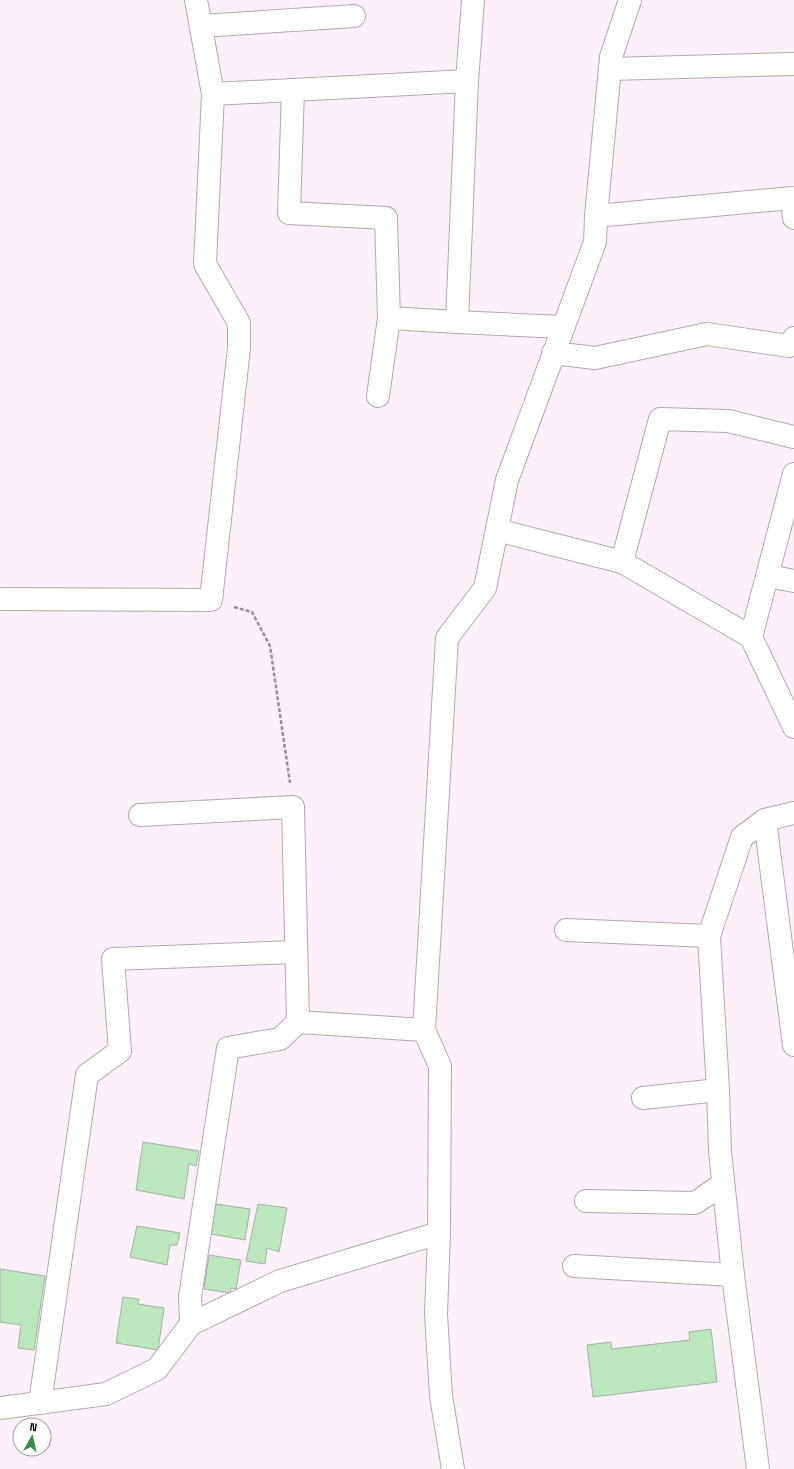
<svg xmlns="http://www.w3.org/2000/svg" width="794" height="1469" font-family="'Space Grotesk',sans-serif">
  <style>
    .building { fill: #bbe7bd; stroke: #a6afa6 }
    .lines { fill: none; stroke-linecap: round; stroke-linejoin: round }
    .minor-casing { stroke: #b2a8af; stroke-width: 24 }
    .path { stroke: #989096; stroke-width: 2.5; stroke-dasharray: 4 2; stroke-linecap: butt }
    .minor { stroke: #fff; stroke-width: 22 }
  </style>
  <rect width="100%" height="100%" fill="#fcf1f9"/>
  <g class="building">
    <path d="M 143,1142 L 199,1151 L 196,1166 L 189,1164 L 184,1199 L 136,1190 Z"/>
    <path d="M 216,1204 L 250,1209 L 245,1240 L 211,1234 Z"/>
    <path d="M 258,1204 L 287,1208 L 279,1252 L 267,1248 L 265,1264 L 246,1261 Z"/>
    <path d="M 137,1226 L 180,1233 L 177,1245 L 170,1245 L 167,1265 L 130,1257 Z"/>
    <path d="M 209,1255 L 241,1260 L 236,1289 L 231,1288 L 230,1293 L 204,1289 Z"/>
    <path d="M 0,1269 L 45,1276 L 34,1350 L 18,1348 L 21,1325 L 0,1322 Z"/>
    <path d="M 123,1297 L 139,1299 L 138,1304 L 164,1308 L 158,1350 L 116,1343 Z"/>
    <path d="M 711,1329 L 717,1382 L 593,1397 L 587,1345 L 611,1342 L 612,1349 L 690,1340 L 689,1332 Z"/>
  </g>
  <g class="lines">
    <defs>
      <g id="minor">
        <path d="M 473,0 L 467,81 L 457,322 L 563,327"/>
        <path d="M 201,26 L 354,16"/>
        <path d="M 610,69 L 794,64"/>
        <path d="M 293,90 L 289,213 L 386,218 L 389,318 L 457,322"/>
        <path d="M 213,94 L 467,81"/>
        <path d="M 596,216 L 792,198 L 794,218"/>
        <path d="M 553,353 L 595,358 L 707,334 L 789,346 L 794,338"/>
        <path d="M 378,396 L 389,318"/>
        <path d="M 497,530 L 622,562 L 751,637 L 794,727"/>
        <path d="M 622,562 L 660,419 L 728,421 L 794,437"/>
        <path d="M 768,576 L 794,581"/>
        <path d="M 0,599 L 211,600 L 239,348 L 239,323 L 205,264 L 213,94 L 196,0"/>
        <path d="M 751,637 L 794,474"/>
        <path d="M 140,815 L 293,807 L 298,1022 L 280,1039 L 228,1048 L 190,1297 L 191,1324"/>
        <path d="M 765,820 L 794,1045"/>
        <path d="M 566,930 L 709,936"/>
        <path d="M 298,1022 L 424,1030"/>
        <path d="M 643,1098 L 718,1090"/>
        <path d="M 586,1201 L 695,1203 L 723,1184"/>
        <path d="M 574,1266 L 733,1275"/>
        <path d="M 40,1403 L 87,1075 L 120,1051 L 113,959 L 296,952"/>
        <path d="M 0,1408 L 106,1394 L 157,1369 L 191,1324 L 280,1281 L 439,1233"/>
        <path d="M 453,1469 L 441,1396 L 436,1314 L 439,1233 L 440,1066 L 424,1030 L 447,638 L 485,588 L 507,480 L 595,242 L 596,216 L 611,57 L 630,0"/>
        <path d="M 758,1469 L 733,1275 L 720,1151 L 718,1090 L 709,936 L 742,837 L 765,820 L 794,813"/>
      </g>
    </defs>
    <use href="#minor" class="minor-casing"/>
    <path class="path" d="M 234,607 L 252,612 L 270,646 L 290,783"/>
    <use href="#minor" class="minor"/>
  </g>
  <g transform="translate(32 1437) rotate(8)"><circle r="19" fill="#ffffff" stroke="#a19fa0"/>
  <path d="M0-3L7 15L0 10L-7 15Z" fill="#329042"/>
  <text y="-6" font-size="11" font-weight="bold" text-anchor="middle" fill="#130f12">N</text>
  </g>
</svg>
